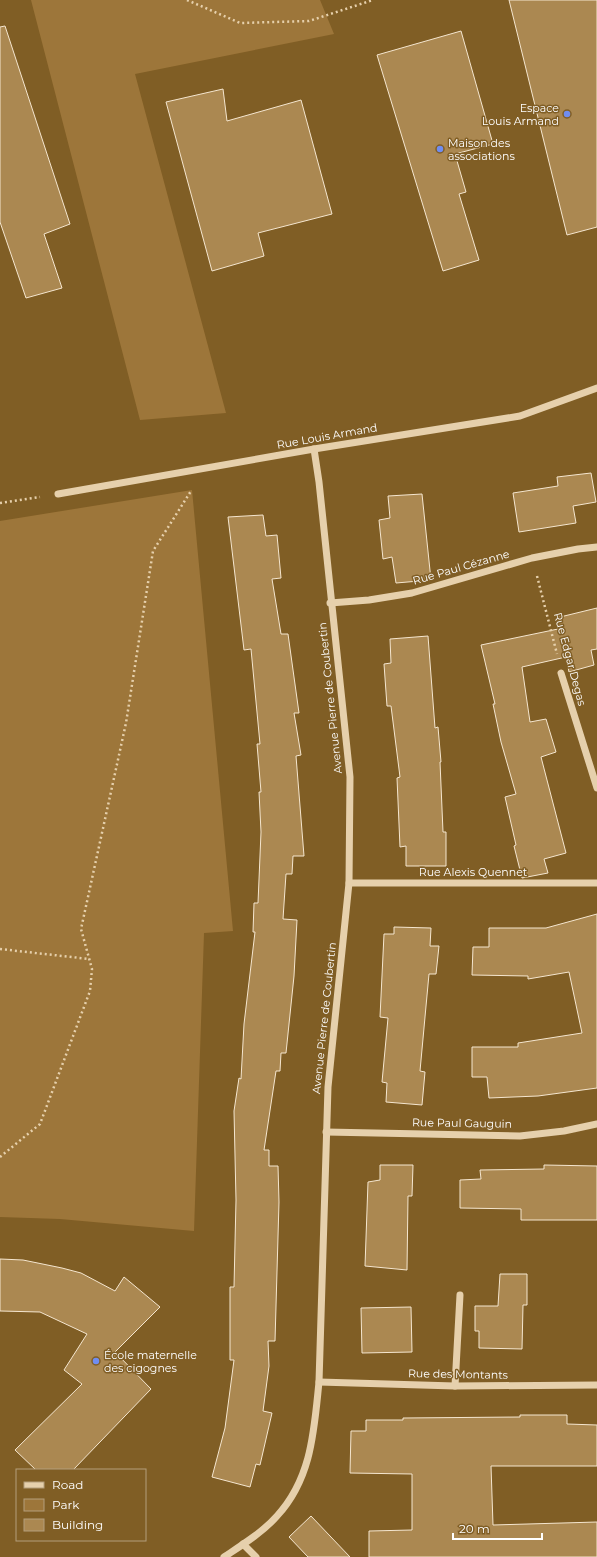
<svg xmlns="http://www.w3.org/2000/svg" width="597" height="1557" font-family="Montserrat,sans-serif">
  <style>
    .green { fill: #9d763a }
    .building { fill: #ab8851; stroke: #f5e6cf }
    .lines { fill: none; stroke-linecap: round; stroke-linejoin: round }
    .path { stroke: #e6d0ac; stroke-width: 2.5; stroke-dasharray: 2 3; stroke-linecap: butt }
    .minor { stroke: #e6d0ac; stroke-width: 7 }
    .poi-dot { fill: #708df0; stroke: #805e25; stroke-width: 1.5 }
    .labels { text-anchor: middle; stroke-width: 3; stroke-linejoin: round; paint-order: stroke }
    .poi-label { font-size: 11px; fill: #fff; stroke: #805e25; text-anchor: start }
    .street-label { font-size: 11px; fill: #fff; stroke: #805e25 }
  </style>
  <rect width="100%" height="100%" fill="#805e25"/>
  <g class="green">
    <path d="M 31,0 L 320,0 L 334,34 L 135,74 L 226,413 L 140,420 Z"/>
    <path d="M 192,490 L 233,931 L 204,933 L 194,1231 L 60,1219 L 0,1217 L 0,521 Z"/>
  </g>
  <g class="building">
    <path d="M 509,0 L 597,0 L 597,227 L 567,235 Z"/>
    <path d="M 5,26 L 70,224 L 44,234 L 62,288 L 26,298 L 0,222 L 0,27 Z"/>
    <path d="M 461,31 L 493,144 L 455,154 L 466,192 L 459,194 L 479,260 L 443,271 L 377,55 Z"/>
    <path d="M 223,89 L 227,121 L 301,100 L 332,214 L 258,233 L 264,256 L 212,271 L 166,102 Z"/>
    <path d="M 591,473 L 596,502 L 573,506 L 576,523 L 519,532 L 513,493 L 558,486 L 557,477 Z"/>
    <path d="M 422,494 L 431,580 L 396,583 L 392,557 L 383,559 L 379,520 L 390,518 L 388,496 Z"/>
    <path d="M 263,515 L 266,536 L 277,535 L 281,578 L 272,579 L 281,634 L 288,634 L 299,713 L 294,713 L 301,755 L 296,756 L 304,856 L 293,856 L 292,874 L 286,874 L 283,919 L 297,920 L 294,976 L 286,1053 L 281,1053 L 280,1071 L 276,1071 L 264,1150 L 269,1150 L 269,1166 L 278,1166 L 279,1202 L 275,1341 L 268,1341 L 269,1366 L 263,1411 L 272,1413 L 260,1465 L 256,1464 L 250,1487 L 212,1477 L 225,1428 L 234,1360 L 230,1360 L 230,1287 L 234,1287 L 236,1200 L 234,1111 L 239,1078 L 241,1079 L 244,1024 L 255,932 L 253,932 L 254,903 L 258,903 L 261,832 L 259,792 L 261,792 L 257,744 L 260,744 L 251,649 L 244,650 L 228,517 Z"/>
    <path d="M 597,608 L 597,649 L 591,650 L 594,665 L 569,672 L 566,657 L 522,667 L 530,722 L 546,719 L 556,752 L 541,757 L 566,853 L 544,859 L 548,873 L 522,878 L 514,846 L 516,845 L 505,797 L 516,794 L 501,742 L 493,704 L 495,704 L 481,645 L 558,629 L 556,618 Z"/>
    <path d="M 428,636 L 435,728 L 438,727 L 441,762 L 440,762 L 443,832 L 446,832 L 446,866 L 406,866 L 406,846 L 400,847 L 397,778 L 400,777 L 391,706 L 387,706 L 384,664 L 391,663 L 390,639 Z"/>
    <path d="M 597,914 L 597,1088 L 538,1096 L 489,1098 L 487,1077 L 472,1077 L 472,1047 L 518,1047 L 518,1043 L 582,1033 L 569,972 L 528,979 L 528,976 L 472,975 L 473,947 L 489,947 L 489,928 L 546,928 Z"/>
    <path d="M 394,927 L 431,928 L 430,946 L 439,946 L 436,974 L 429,974 L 420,1071 L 425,1072 L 422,1105 L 386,1102 L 387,1083 L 382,1082 L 388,1018 L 380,1017 L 384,934 L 394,934 Z"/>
    <path d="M 380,1165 L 413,1165 L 412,1196 L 408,1196 L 407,1270 L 365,1266 L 368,1182 L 380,1180 Z"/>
    <path d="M 544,1165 L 597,1166 L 597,1220 L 521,1220 L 521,1209 L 460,1208 L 460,1180 L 481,1179 L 480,1170 L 544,1169 Z"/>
    <path d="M 0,1259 L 23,1260 L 62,1268 L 81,1273 L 115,1291 L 124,1277 L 160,1307 L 115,1352 L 151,1389 L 73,1470 L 36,1470 L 15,1450 L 82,1384 L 64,1370 L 87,1334 L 40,1312 L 0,1311 Z"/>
    <path d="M 500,1274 L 527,1274 L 527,1305 L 523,1305 L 522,1349 L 479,1348 L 479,1331 L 475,1331 L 475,1306 L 498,1306 Z"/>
    <path d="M 411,1307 L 412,1352 L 362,1353 L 361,1308 Z"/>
    <path d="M 520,1415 L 567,1415 L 567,1424 L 597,1425 L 597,1466 L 491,1466 L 493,1525 L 597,1522 L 597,1557 L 369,1557 L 369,1531 L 412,1530 L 412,1474 L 350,1473 L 351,1431 L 366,1431 L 366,1420 L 403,1420 L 403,1418 L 520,1417 Z"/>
    <path d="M 311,1516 L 350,1557 L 308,1557 L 289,1537 Z"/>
  </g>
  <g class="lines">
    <g class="path">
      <path d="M 187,0 L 240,23 L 309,21 L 373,0"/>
      <path d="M 0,503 L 40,497"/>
      <path d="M 537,576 L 557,654"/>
      <path d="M 0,949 L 89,959"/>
      <path d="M 0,1157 L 40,1124 L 90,991 L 92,969 L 81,929 L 126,723 L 153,551 L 191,491"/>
    </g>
    <g class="minor">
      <path d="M 58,494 L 314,449 L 520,416 L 597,388"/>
      <path d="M 330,603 L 369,600 L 412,593 L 532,558 L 578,549 L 597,547"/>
      <path d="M 561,673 L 597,788"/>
      <path d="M 349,883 L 597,883"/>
      <path d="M 326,1132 L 520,1136 L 564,1131 L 597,1124"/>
      <path d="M 319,1382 L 455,1386 L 597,1385"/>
      <path d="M 455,1386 L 460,1295"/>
      <path d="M 243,1544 L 256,1557"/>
      <path d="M 224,1557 C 242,1545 263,1532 277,1516 C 312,1478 314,1430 319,1382 L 328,1087 L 349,883 L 350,777 L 319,482 L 314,449"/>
    </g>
  </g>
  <g class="poi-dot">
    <circle cx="567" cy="114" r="4"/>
    <circle cx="440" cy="149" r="4"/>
    <circle cx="96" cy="1361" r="4"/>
  </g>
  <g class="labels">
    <g class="poi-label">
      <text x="559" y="112" text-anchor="end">Espace<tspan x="559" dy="13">Louis Armand</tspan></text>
      <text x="448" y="147">Maison des<tspan x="448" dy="13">associations</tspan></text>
      <text x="104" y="1359">École maternelle<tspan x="104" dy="13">des cigognes</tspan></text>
    </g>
    <g class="street-label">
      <text transform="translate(327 436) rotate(-10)" y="4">Rue Louis Armand</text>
      <text transform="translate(461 567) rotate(-16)" y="4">Rue Paul Cézanne</text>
      <text transform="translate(570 659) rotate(75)" y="4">Rue Edgar Degas</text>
      <text transform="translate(330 698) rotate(-96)" y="4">Avenue Pierre de Coubertin</text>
      <text x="473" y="876">Rue Alexis Quennet</text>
      <text transform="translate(324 1018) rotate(-84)" y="4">Avenue Pierre de Coubertin</text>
      <text transform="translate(462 1123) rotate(1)" y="4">Rue Paul Gauguin</text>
      <text transform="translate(458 1374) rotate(1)" y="4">Rue des Montants</text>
    </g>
  </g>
  <rect x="16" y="1469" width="130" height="72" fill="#805e25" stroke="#b39e7c"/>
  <rect x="24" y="1482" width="20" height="6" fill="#e6d0ac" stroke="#b39e7c"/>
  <text x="52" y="1489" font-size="12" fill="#ffffff">Road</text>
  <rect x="24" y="1499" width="20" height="12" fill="#9d763a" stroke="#b39e7c"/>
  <text x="52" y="1509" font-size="12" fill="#ffffff">Park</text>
  <rect x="24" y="1519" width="20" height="12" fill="#ab8851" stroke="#b39e7c"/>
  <text x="52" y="1529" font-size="12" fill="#ffffff">Building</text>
  <path d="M453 1533v6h89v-6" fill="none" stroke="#ffffff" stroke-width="2"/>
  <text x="459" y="1533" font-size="12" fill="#ffffff" stroke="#805e25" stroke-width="3" paint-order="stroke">20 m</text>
</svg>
